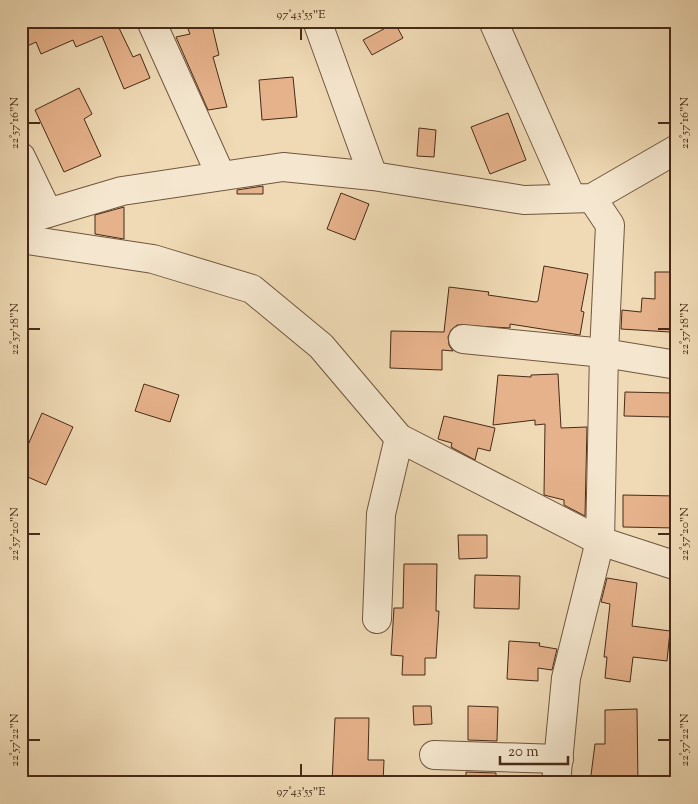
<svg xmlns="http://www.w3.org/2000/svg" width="698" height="804" font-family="'Sorts Mill Goudy',serif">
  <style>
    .building { fill: #e6b28b; stroke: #472a17 }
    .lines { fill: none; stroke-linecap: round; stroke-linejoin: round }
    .minor-casing { stroke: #71563e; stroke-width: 30 }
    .minor { stroke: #f5e7cf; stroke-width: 28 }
    .ticks { fill: none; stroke: #472a17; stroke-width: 2 }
    .neatline { fill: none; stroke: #472a17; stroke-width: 2 }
    .ticks-label { font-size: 12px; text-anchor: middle; fill: #472a17 }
  </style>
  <rect width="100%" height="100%" fill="#efdab5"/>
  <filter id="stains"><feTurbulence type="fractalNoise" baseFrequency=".004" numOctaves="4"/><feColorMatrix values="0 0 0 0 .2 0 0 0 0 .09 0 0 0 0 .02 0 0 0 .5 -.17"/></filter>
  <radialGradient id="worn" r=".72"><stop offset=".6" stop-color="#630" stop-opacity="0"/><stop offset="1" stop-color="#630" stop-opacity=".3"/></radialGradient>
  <g class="building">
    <path d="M 21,21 L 134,21 L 119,28 L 133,57 L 140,54 L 150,78 L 124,89 L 102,36 L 76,47 L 73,40 L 41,54 L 36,42 L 21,49 Z"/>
    <path d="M 185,21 L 211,21 L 219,55 L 213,57 L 227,107 L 208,110 L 176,37 L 190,34 Z"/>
    <path d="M 395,23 L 403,38 L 372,55 L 363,40 Z"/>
    <path d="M 293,77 L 297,117 L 262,120 L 259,80 Z"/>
    <path d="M 79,88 L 92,114 L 84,119 L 101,156 L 64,172 L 35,110 Z"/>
    <path d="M 508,113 L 526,160 L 490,174 L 471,127 Z"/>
    <path d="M 419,128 L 436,130 L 434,157 L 417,156 Z"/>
    <path d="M 263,186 L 263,194 L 237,194 L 237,190 Z"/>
    <path d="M 341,193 L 369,204 L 355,240 L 327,229 Z"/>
    <path d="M 124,207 L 124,239 L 95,234 L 95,215 Z"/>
    <path d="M 544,266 L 588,274 L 581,311 L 584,312 L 580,335 L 510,324 L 510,328 L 457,325 L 451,330 L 448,337 L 449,345 L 453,351 L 442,350 L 442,370 L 390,368 L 391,331 L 444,332 L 449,287 L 489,292 L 488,295 L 536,302 L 538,301 Z"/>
    <path d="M 655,272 L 672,272 L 672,301 L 674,301 L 670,332 L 621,329 L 622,310 L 641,312 L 642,298 L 655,299 Z"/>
    <path d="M 558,374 L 561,428 L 587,427 L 585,516 L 564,505 L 564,500 L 544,495 L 545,424 L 535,425 L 535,420 L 493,425 L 498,375 L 531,377 L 531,375 Z"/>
    <path d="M 144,384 L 179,395 L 170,422 L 135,411 Z"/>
    <path d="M 625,392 L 672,393 L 671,417 L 624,416 Z"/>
    <path d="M 42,413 L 73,427 L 46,485 L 21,474 L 21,461 Z"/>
    <path d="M 444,416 L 495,428 L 490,451 L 478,448 L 475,460 L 451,447 L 452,443 L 438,439 Z"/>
    <path d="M 623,495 L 677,496 L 677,528 L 623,527 Z"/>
    <path d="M 458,535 L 487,535 L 487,558 L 459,559 Z"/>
    <path d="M 404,564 L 437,564 L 436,611 L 439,611 L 436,658 L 425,658 L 425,675 L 402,675 L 403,656 L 391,655 L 394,608 L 403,608 Z"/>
    <path d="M 475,575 L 520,576 L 519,609 L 474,608 Z"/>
    <path d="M 607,578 L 637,583 L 632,626 L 670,631 L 667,661 L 633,657 L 630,682 L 605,678 L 607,657 L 604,657 L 610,604 L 601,602 Z"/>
    <path d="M 509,641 L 540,643 L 539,646 L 557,649 L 552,670 L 538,668 L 538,681 L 507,679 Z"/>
    <path d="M 413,706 L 431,706 L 432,724 L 414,725 Z"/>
    <path d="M 468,706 L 498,707 L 497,741 L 468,740 Z"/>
    <path d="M 637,709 L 638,783 L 590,783 L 595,744 L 605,744 L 605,710 Z"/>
    <path d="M 335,718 L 369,718 L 368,760 L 384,760 L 383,783 L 332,783 Z"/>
    <path d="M 466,772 L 496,773 L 496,783 L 466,783 Z"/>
  </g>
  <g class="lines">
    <defs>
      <g id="minor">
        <path d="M 151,21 L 221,176"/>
        <path d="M 317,21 L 373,176"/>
        <path d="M 493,21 L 571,197"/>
        <path d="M 21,157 L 48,213"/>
        <path d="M 21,221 L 122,191 L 283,167 L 373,176 L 524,200 L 592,198 L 677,149"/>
        <path d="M 21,239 L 153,259 L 252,289 L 321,346 L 399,438 L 600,541 L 677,566"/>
        <path d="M 463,339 L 604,353 L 677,365"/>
        <path d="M 377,619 L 381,514 L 399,438"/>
        <path d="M 434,755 L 559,759"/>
        <path d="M 556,783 L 566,678 L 600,541 L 604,353 L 610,225 L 592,198"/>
      </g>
    </defs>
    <use href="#minor" class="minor-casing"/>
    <use href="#minor" class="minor"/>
  </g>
  <path class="ticks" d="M 301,28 L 301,40M 28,123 L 40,123M 658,123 L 670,123M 28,329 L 40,329M 658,329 L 670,329M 28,534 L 40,534M 658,534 L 670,534M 28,740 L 40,740M 658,740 L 670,740M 301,764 L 301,776"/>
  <rect width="698" height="804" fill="none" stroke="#efdab5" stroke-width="55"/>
  <path d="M500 756v8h68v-8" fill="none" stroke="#472a17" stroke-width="2.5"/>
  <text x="508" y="756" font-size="15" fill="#472a17" stroke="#f5e7cf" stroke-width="4" paint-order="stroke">20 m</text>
  <rect x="28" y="28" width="642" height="748" class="neatline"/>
  <g class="ticks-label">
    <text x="301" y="18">97°43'55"E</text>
    <text transform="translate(684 123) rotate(-90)" y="4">22°57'16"N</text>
    <text transform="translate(14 123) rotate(-90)" y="4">22°57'16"N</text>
    <text transform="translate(684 329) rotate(-90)" y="4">22°57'18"N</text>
    <text transform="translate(14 329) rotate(-90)" y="4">22°57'18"N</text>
    <text transform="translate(684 534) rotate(-90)" y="4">22°57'20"N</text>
    <text transform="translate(14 534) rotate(-90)" y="4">22°57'20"N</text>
    <text transform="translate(684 740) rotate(-90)" y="4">22°57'22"N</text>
    <text transform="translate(14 740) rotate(-90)" y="4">22°57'22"N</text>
    <text x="301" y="795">97°43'55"E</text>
  </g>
  <rect width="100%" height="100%" filter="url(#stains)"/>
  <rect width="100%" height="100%" fill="url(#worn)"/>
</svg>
